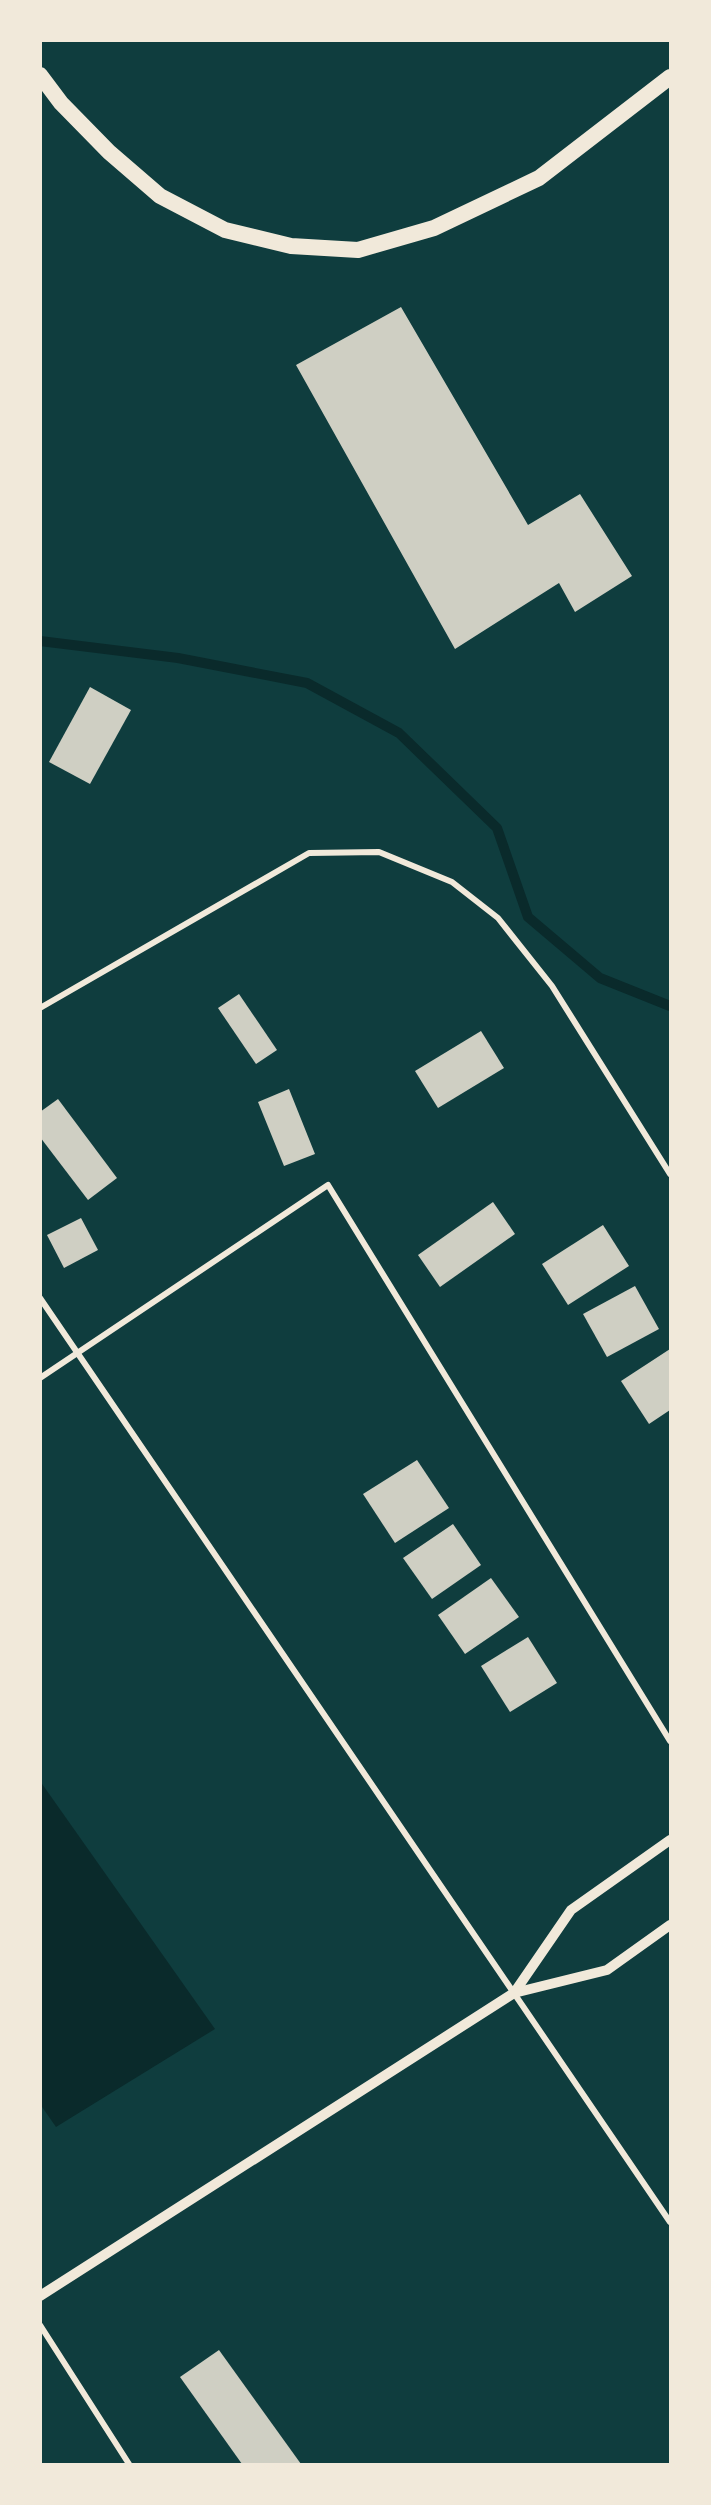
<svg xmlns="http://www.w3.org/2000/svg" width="711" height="2505" font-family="'Asap Condensed',sans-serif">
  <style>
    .water { fill: #0a2a2b }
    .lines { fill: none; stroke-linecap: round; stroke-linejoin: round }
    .stream { stroke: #0a2a2b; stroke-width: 10 }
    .building { fill: #cfcfc3 }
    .minor { stroke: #f1e9da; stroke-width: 6 }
    .tertiary { stroke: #f1e9da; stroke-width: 10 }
    .trunk { stroke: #f1e9da; stroke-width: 16 }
  </style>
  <rect width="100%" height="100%" fill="#0f3d3e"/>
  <path class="water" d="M 40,1781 L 215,2029 L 56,2127 L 40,2104 Z"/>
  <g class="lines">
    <path class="stream" d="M 40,641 L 178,658 L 307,683 L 399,733 L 497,828 L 528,917 L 600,978 L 670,1006"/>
  </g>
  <g class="building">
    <path d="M 401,307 L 528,525 L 580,494 L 632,576 L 575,612 L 559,583 L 455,649 L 296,365 Z"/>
    <path d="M 90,687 L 131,710 L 90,784 L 49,762 Z"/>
    <path d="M 239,994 L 277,1050 L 256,1064 L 218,1008 Z"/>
    <path d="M 481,1031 L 504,1068 L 438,1108 L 415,1071 Z"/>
    <path d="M 289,1089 L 315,1154 L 284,1166 L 258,1102 Z"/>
    <path d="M 58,1099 L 117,1178 L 88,1200 L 40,1137 L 40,1112 Z"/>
    <path d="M 493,1202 L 515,1234 L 440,1287 L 418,1255 Z"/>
    <path d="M 81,1218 L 98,1250 L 64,1268 L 47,1235 Z"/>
    <path d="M 603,1225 L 629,1266 L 568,1305 L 542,1264 Z"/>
    <path d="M 635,1286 L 659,1329 L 607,1357 L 583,1314 Z"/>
    <path d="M 670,1349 L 670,1410 L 649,1424 L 621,1381 Z"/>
    <path d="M 417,1460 L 449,1508 L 395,1543 L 363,1494 Z"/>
    <path d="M 453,1524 L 481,1565 L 432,1599 L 403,1558 Z"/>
    <path d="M 491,1578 L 519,1617 L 465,1654 L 438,1615 Z"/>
    <path d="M 528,1637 L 557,1683 L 510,1712 L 481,1666 Z"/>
    <path d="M 219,2350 L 301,2464 L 242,2464 L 180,2377 Z"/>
  </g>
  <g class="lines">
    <g class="minor">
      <path d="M 40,1008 L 309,853 L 379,852 L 452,882 L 498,918 L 552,986 L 670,1174"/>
      <path d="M 40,1298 L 670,2222"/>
      <path d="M 40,1378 L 328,1185 L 670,1741"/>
      <path d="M 40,2325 L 129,2464"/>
    </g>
    <g class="tertiary">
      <path d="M 514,1993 L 571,1910 L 670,1840"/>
      <path d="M 40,2296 L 514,1993 L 607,1970 L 670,1925"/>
    </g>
    <path class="trunk" d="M 40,75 L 61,103 L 109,152 L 160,196 L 225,230 L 291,246 L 358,250 L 434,228 L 539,178 L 670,77"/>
  </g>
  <rect width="711" height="2505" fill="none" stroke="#f1e9da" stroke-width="84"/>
</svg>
